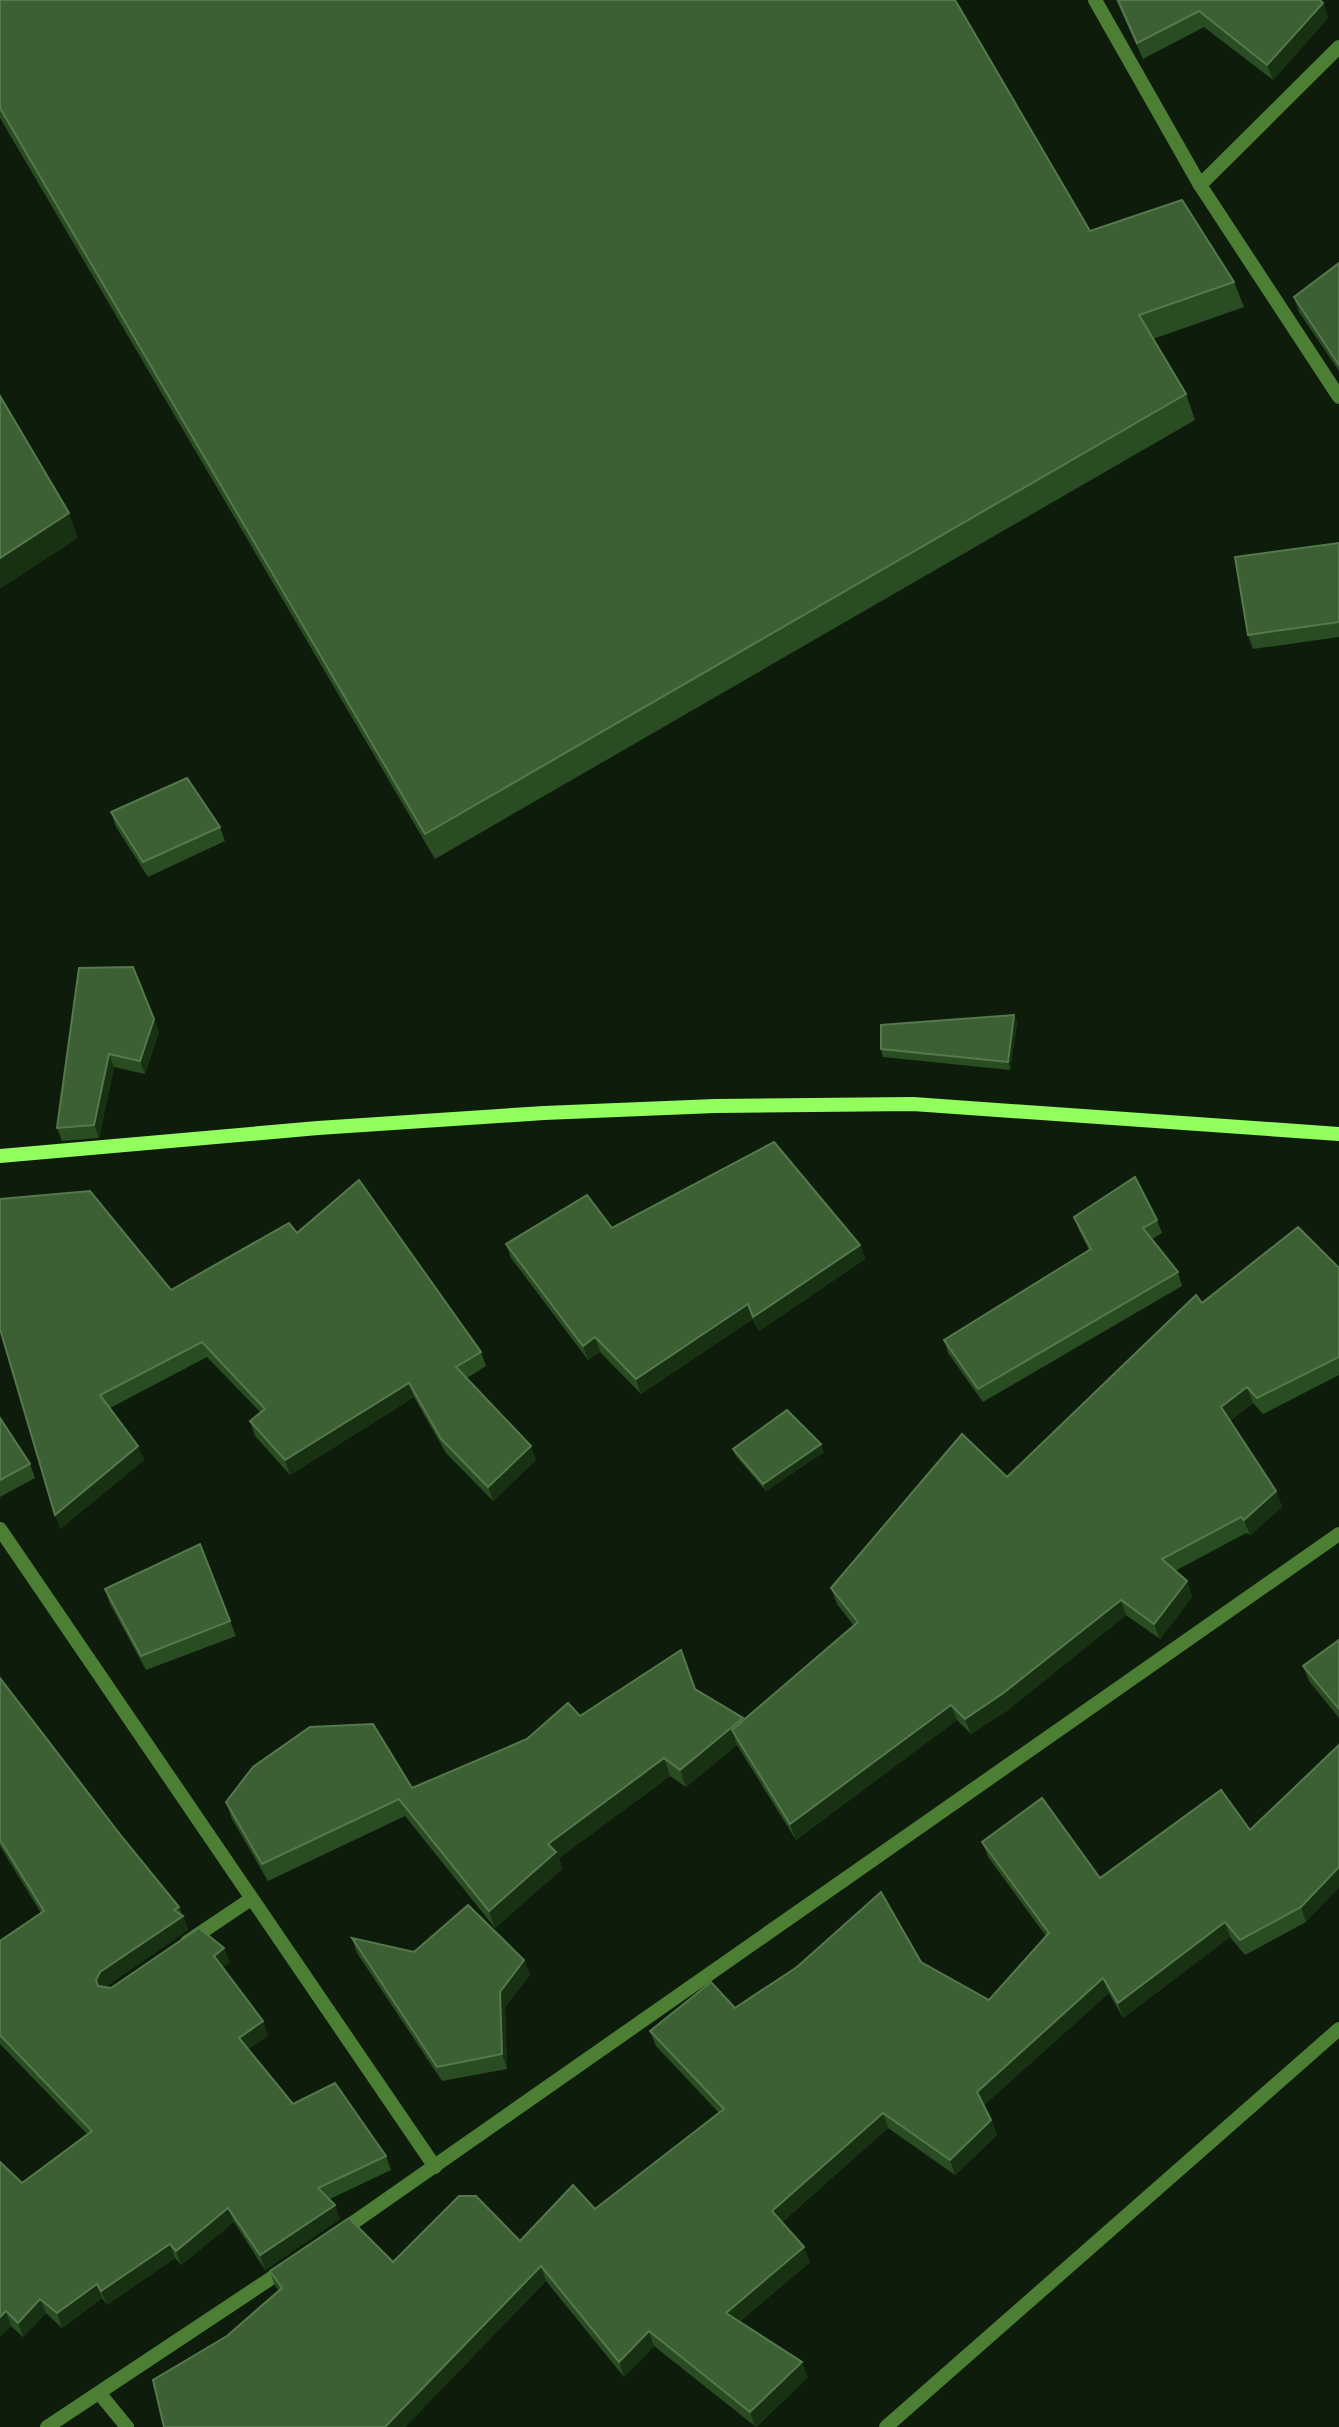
<svg xmlns="http://www.w3.org/2000/svg" width="1339" height="2427" font-family="'Work Sans',sans-serif">
  <style>
    .lines { fill: none; stroke-linecap: round; stroke-linejoin: round }
    .minor { stroke: #4c7e34; stroke-width: 14 }
    .secondary { stroke: #93ff5e; stroke-width: 14 }
    .wall { fill: #2a4c22 }
    .shaded-wall { fill: #173112 }
    .building { fill: #3c6034; stroke: #54794b; stroke-width: 2 }
  </style>
  <rect width="100%" height="100%" fill="#0e1d0b"/>
  <g class="lines">
    <g class="minor">
      <path d="M 1095,0 L 1200,185 L 1339,397"/>
      <path d="M 1200,185 L 1339,47"/>
      <path d="M 0,1529 L 435,2167"/>
      <path d="M 187,1942 L 251,1899"/>
      <path d="M 340,2232 L 1339,1534"/>
      <path d="M 100,2394 L 127,2427"/>
      <path d="M 47,2427 L 288,2267"/>
      <path d="M 886,2427 L 1339,2029"/>
    </g>
    <path class="secondary" d="M 0,1156 L 318,1128 L 544,1113 L 715,1106 L 913,1104 L 1339,1134"/>
  </g>
  <g class="wall">
    <path d="M 0,0 L 1090,231 L 1234,282 L 1244,307 L 1153,339 L 1186,394 L 1195,420 L 435,859 L 0,118 Z"/>
    <path d="M 1116,0 L 1320,0 L 1323,3 L 1328,18 L 1273,80 L 1204,27 L 1143,59 Z"/>
    <path d="M 1339,263 L 1339,371 L 1299,312 L 1294,297 Z"/>
    <path d="M 1339,543 L 1339,637 L 1253,649 L 1248,635 Z"/>
    <path d="M 111,812 L 220,827 L 225,841 L 148,877 L 116,827 Z"/>
    <path d="M 79,968 L 154,1019 L 159,1032 L 145,1074 L 114,1067 L 99,1138 L 62,1141 L 57,1128 Z"/>
    <path d="M 1014,1015 L 1017,1023 L 1010,1070 L 883,1057 L 881,1049 Z"/>
    <path d="M 1074,1217 L 1157,1220 L 1162,1233 L 1152,1239 L 1178,1272 L 1182,1286 L 983,1402 L 948,1353 L 944,1340 L 1089,1250 L 1079,1230 Z"/>
    <path d="M 612,1228 L 860,1245 L 865,1259 L 759,1331 L 753,1319 L 641,1394 L 600,1352 L 588,1360 L 511,1258 L 506,1244 Z"/>
    <path d="M 297,1233 L 481,1352 L 486,1366 L 467,1378 L 536,1460 L 493,1501 L 446,1453 L 414,1397 L 290,1475 L 255,1436 L 250,1421 L 260,1412 L 207,1357 L 110,1408 L 144,1460 L 60,1529 L 0,1329 L 171,1290 Z"/>
    <path d="M 1339,1268 L 1339,1375 L 1263,1414 L 1253,1403 L 1230,1421 L 1276,1491 L 1282,1507 L 1250,1535 L 1246,1533 L 1175,1571 L 1187,1581 L 1192,1597 L 1160,1639 L 1126,1615 L 1008,1710 L 971,1734 L 957,1720 L 796,1840 L 737,1745 L 686,1787 L 670,1776 L 559,1858 L 562,1869 L 495,1928 L 405,1816 L 268,1881 L 232,1819 L 226,1802 L 412,1788 L 580,1716 L 695,1689 L 743,1720 L 854,1626 L 837,1604 L 831,1588 L 1007,1477 L 1202,1303 Z"/>
    <path d="M 0,1418 L 30,1464 L 35,1478 L 0,1497 Z"/>
    <path d="M 733,1449 L 824,1452 L 766,1491 L 736,1456 Z"/>
    <path d="M 105,1589 L 230,1621 L 236,1636 L 146,1670 L 110,1604 Z"/>
    <path d="M 1339,1640 L 1339,1718 L 1309,1681 L 1303,1666 Z"/>
    <path d="M 0,1678 L 122,1837 L 179,1907 L 188,1930 L 105,1987 L 111,1988 L 230,1962 L 222,1968 L 263,2021 L 268,2036 L 248,2049 L 293,2104 L 386,2156 L 391,2170 L 330,2199 L 335,2205 L 340,2219 L 265,2270 L 234,2222 L 181,2265 L 175,2258 L 107,2305 L 102,2298 L 62,2328 L 46,2313 L 23,2337 L 11,2326 L 0,2336 L 0,2162 L 22,2183 L 87,2134 L 0,2044 L 0,1941 L 41,1913 L 0,1846 Z"/>
    <path d="M 1339,1745 L 1306,1922 L 1245,1955 L 1230,1937 L 1123,2018 L 1109,1993 L 984,2105 L 991,2120 L 997,2135 L 955,2175 L 888,2128 L 782,2222 L 810,2262 L 739,2322 L 808,2377 L 756,2427 L 654,2346 L 624,2377 L 546,2281 L 405,2427 L 164,2427 L 227,2336 L 279,2291 L 275,2286 L 270,2271 L 393,2262 L 520,2241 L 595,2209 L 719,2113 L 656,2046 L 650,2031 L 735,2008 L 921,1962 L 989,2000 L 1046,1936 L 988,1857 L 982,1842 L 1100,1878 L 1250,1830 Z"/>
    <path d="M 352,1938 L 414,1952 L 524,1960 L 530,1975 L 505,2007 L 507,2069 L 442,2081 L 357,1953 Z"/>
  </g>
  <g class="shaded-wall">
    <path d="M 1323,3 L 1328,18 L 1273,80 L 1267,65 Z"/>
    <path d="M 69,513 L 78,538 L 0,589 L 0,558 Z"/>
    <path d="M 1014,1015 L 1017,1023 L 1010,1070 L 1008,1062 Z"/>
    <path d="M 154,1019 L 159,1032 L 145,1074 L 140,1061 Z"/>
    <path d="M 109,1054 L 114,1067 L 99,1138 L 94,1125 Z"/>
    <path d="M 860,1245 L 865,1259 L 759,1331 L 753,1317 Z"/>
    <path d="M 748,1304 L 753,1319 L 641,1394 L 636,1379 Z"/>
    <path d="M 595,1337 L 600,1352 L 588,1360 L 583,1346 Z"/>
    <path d="M 409,1383 L 414,1397 L 290,1475 L 285,1460 Z"/>
    <path d="M 1247,1387 L 1253,1403 L 1227,1423 L 1221,1407 Z"/>
    <path d="M 821,1444 L 824,1452 L 766,1491 L 763,1484 Z"/>
    <path d="M 138,1446 L 144,1460 L 60,1529 L 55,1515 Z"/>
    <path d="M 531,1446 L 536,1460 L 493,1501 L 488,1487 Z"/>
    <path d="M 1276,1491 L 1282,1507 L 1250,1535 L 1244,1520 Z"/>
    <path d="M 1187,1581 L 1192,1597 L 1160,1639 L 1154,1624 Z"/>
    <path d="M 1121,1600 L 1126,1615 L 1008,1710 L 971,1734 L 965,1719 Z"/>
    <path d="M 951,1705 L 957,1720 L 796,1840 L 790,1824 Z"/>
    <path d="M 743,1718 L 749,1735 L 732,1730 L 737,1745 L 686,1787 L 680,1770 Z"/>
    <path d="M 664,1758 L 670,1776 L 559,1858 L 562,1869 L 495,1928 L 489,1911 L 548,1844 Z"/>
    <path d="M 1339,1867 L 1339,1888 L 1306,1922 L 1301,1907 Z"/>
    <path d="M 183,1916 L 188,1930 L 106,1986 L 101,1994 L 96,1980 L 100,1972 Z"/>
    <path d="M 1225,1922 L 1230,1937 L 1123,2018 L 1118,2003 Z"/>
    <path d="M 224,1948 L 230,1962 L 219,1970 L 214,1956 Z"/>
    <path d="M 524,1960 L 530,1975 L 505,2007 L 507,2069 L 502,2054 L 500,1992 Z"/>
    <path d="M 1103,1978 L 1109,1993 L 982,2107 L 977,2092 Z"/>
    <path d="M 263,2021 L 268,2036 L 244,2052 L 239,2038 Z"/>
    <path d="M 883,2113 L 888,2128 L 777,2226 L 772,2211 Z"/>
    <path d="M 991,2120 L 997,2135 L 955,2175 L 950,2160 Z"/>
    <path d="M 335,2205 L 340,2219 L 265,2270 L 260,2255 Z"/>
    <path d="M 228,2208 L 234,2222 L 181,2265 L 176,2251 Z"/>
    <path d="M 170,2244 L 175,2258 L 107,2305 L 101,2291 Z"/>
    <path d="M 804,2247 L 810,2262 L 731,2328 L 726,2313 Z"/>
    <path d="M 541,2266 L 546,2281 L 405,2427 L 385,2427 Z"/>
    <path d="M 97,2284 L 102,2298 L 62,2328 L 57,2313 Z"/>
    <path d="M 40,2299 L 46,2313 L 23,2337 L 18,2323 Z"/>
    <path d="M 6,2311 L 11,2326 L 0,2336 L 0,2317 Z"/>
    <path d="M 649,2331 L 654,2346 L 624,2377 L 619,2362 Z"/>
    <path d="M 802,2362 L 808,2377 L 755,2427 L 750,2412 Z"/>
  </g>
  <g class="building">
    <path d="M 0,0 L 955,0 L 1090,231 L 1182,200 L 1234,282 L 1139,315 L 1186,394 L 425,834 L 0,108 Z"/>
    <path d="M 1118,0 L 1320,0 L 1323,3 L 1267,65 L 1199,11 L 1137,43 Z"/>
    <path d="M 1339,263 L 1339,365 L 1294,297 Z"/>
    <path d="M 0,396 L 69,513 L 0,558 Z"/>
    <path d="M 1339,543 L 1339,622 L 1248,635 L 1235,557 Z"/>
    <path d="M 187,778 L 220,827 L 143,862 L 111,812 Z"/>
    <path d="M 133,967 L 154,1019 L 140,1061 L 109,1054 L 94,1125 L 57,1128 L 79,968 Z"/>
    <path d="M 1014,1015 L 1008,1062 L 881,1049 L 881,1025 Z"/>
    <path d="M 774,1142 L 860,1245 L 753,1317 L 748,1304 L 636,1379 L 595,1337 L 583,1346 L 506,1244 L 587,1195 L 612,1228 Z"/>
    <path d="M 1135,1177 L 1157,1220 L 1143,1228 L 1178,1272 L 978,1389 L 944,1340 L 1091,1249 L 1074,1217 Z"/>
    <path d="M 359,1180 L 481,1352 L 456,1367 L 531,1446 L 488,1487 L 441,1439 L 409,1383 L 285,1460 L 250,1421 L 265,1409 L 202,1342 L 100,1395 L 138,1446 L 55,1515 L 0,1329 L 0,1199 L 90,1191 L 171,1290 L 289,1223 L 297,1233 Z"/>
    <path d="M 1298,1227 L 1339,1268 L 1339,1357 L 1257,1398 L 1247,1387 L 1221,1407 L 1276,1491 L 1244,1520 L 1241,1517 L 1162,1559 L 1187,1581 L 1154,1624 L 1121,1600 L 1002,1694 L 965,1719 L 951,1705 L 790,1824 L 732,1730 L 858,1622 L 831,1588 L 962,1434 L 1007,1477 L 1196,1295 L 1202,1303 Z"/>
    <path d="M 787,1410 L 821,1444 L 763,1484 L 733,1449 Z"/>
    <path d="M 0,1418 L 30,1464 L 0,1480 Z"/>
    <path d="M 200,1544 L 230,1621 L 141,1656 L 105,1589 Z"/>
    <path d="M 1339,1640 L 1339,1709 L 1303,1666 Z"/>
    <path d="M 681,1650 L 695,1689 L 743,1718 L 680,1770 L 664,1758 L 548,1844 L 556,1852 L 489,1911 L 399,1799 L 262,1864 L 226,1802 L 253,1767 L 310,1727 L 373,1724 L 412,1788 L 527,1739 L 568,1703 L 580,1716 Z"/>
    <path d="M 0,1678 L 122,1837 L 179,1907 L 174,1910 L 183,1916 L 100,1972 L 96,1980 L 98,1986 L 111,1988 L 199,1928 L 224,1948 L 214,1956 L 263,2021 L 239,2038 L 293,2104 L 335,2083 L 386,2156 L 318,2188 L 335,2205 L 260,2255 L 228,2208 L 176,2251 L 170,2244 L 101,2291 L 97,2284 L 57,2313 L 40,2299 L 18,2323 L 6,2311 L 0,2317 L 0,2162 L 22,2183 L 92,2131 L 0,2035 L 0,1941 L 44,1911 L 0,1840 Z"/>
    <path d="M 1339,1745 L 1339,1867 L 1301,1907 L 1240,1940 L 1225,1922 L 1118,2003 L 1103,1978 L 977,2092 L 991,2120 L 950,2160 L 883,2113 L 772,2211 L 804,2247 L 726,2313 L 802,2362 L 750,2412 L 649,2331 L 619,2362 L 541,2266 L 385,2427 L 164,2427 L 153,2380 L 227,2336 L 282,2288 L 270,2271 L 349,2218 L 393,2262 L 459,2196 L 476,2196 L 520,2241 L 573,2185 L 595,2209 L 724,2109 L 650,2031 L 711,1982 L 735,2008 L 797,1967 L 881,1892 L 921,1962 L 989,2000 L 1049,1933 L 982,1842 L 1042,1798 L 1100,1878 L 1221,1790 L 1250,1830 Z"/>
    <path d="M 468,1905 L 524,1960 L 500,1992 L 502,2054 L 437,2067 L 352,1938 L 414,1952 Z"/>
  </g>
</svg>
